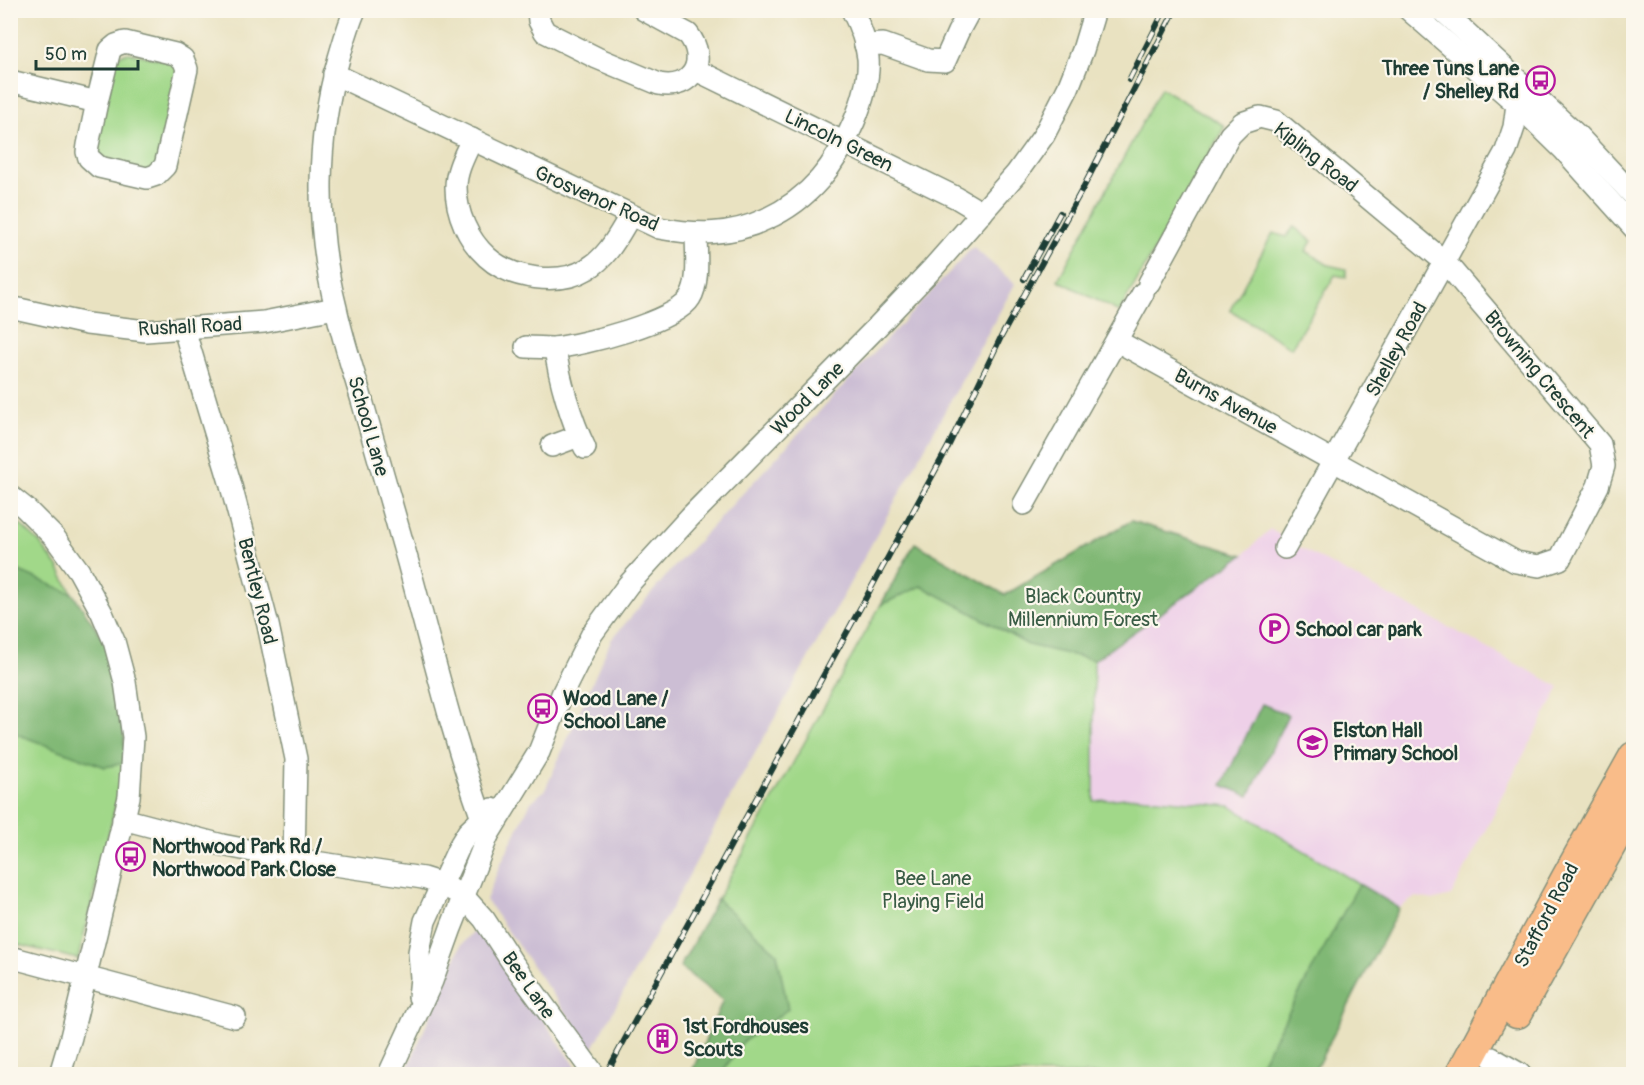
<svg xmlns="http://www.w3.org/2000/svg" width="1644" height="1085" font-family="Pangolin,sans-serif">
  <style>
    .built { fill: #eed0e8 }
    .industrial { fill: #ccbed4 }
    .green { fill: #a1d889; stroke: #608a5e; stroke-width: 1.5 }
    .forest { fill: #80b875; stroke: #507a54; stroke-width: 1.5 }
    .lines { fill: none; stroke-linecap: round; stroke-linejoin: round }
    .minor-casing { stroke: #84907a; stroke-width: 24 }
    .highway-casing { stroke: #84907a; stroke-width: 33 }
    .minor { stroke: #fff; stroke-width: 21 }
    .highway { stroke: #f9bc89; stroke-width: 30 }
    .rail-casing { stroke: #1f3d34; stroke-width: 6 }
    .rail { stroke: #fbf7ec; stroke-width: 4; stroke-dasharray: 11; stroke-linecap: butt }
    .labels { text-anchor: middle; stroke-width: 4.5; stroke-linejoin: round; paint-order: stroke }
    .poi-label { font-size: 20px; font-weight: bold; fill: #1f3d34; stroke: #fbf7ec; text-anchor: start }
    .street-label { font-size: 20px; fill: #1f3d34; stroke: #fbf7ec }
    .park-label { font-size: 20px; fill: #395c45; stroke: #fbf7ec }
  </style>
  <rect width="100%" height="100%" fill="#fbf7ec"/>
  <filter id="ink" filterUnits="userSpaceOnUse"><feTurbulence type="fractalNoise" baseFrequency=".0167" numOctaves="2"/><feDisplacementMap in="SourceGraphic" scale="12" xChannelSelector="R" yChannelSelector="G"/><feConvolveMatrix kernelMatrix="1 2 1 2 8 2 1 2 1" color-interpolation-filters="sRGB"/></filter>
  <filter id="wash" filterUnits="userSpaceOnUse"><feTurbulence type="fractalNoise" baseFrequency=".008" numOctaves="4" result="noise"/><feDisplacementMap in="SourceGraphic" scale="24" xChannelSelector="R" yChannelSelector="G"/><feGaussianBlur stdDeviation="1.35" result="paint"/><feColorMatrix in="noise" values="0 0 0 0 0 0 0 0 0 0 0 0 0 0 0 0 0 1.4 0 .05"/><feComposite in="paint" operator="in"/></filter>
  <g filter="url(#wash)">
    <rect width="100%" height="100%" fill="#e9e2c1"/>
    <path class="built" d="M 1270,529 L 1301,548 L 1560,687 L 1500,799 L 1495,812 L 1451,896 L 1435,900 L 1416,897 L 1399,908 L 1230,806 L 1137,797 L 1094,801 L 1094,660 L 1243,555 Z"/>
    <g class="industrial">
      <path d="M 973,247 L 1015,284 L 834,612 L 736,787 L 671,909 L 649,945 L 592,1050 L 486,900 L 500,865 L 531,802 L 545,790 L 611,640 L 674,567 Z"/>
      <path d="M 475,930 L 491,945 L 581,1074 L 405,1074 L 461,945 Z"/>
    </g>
    <g class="green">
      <path d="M 130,53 L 174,62 L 181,67 L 160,165 L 150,174 L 94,155 L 117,57 L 123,54 Z"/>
      <path d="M 1161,88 L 1225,126 L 1119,312 L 1058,280 Z"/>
      <path d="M 1294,227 L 1312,241 L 1306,251 L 1328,265 L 1346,269 L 1346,277 L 1335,275 L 1291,348 L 1230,310 L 1273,233 L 1286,237 Z"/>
      <path d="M 11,516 L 39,542 L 58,567 L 73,595 L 126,763 L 78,959 L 11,943 Z"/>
      <path d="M 1131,521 L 1243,555 L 1094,660 L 1094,801 L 1137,797 L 1230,806 L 1399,908 L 1313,1074 L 691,1074 L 723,1000 L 680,967 L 915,543 L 1005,595 Z"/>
    </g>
    <g class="forest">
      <path d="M 1131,521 L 1243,555 L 1094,660 L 1028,645 L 970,612 L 921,586 L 881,605 L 915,543 L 1005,595 Z"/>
      <path d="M 10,567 L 73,594 L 108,646 L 121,700 L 126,763 L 105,767 L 11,732 Z"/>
      <path d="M 1262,704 L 1288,715 L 1249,796 L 1222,785 Z"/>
      <path d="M 1359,884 L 1399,908 L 1313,1074 L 1255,1074 Z"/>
      <path d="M 717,899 L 777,953 L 788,1009 L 742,1043 L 721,1074 L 691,1074 L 723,1000 L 680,967 Z"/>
    </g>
  </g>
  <g filter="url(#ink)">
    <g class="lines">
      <defs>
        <g id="minor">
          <path d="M 355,10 C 348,26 344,41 339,58 C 316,139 315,226 336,308 C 343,341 354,373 363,404 C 377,452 390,500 404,548 C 431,645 453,742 488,835"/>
          <path d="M 538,10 L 539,21 L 545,32 L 597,58 L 659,84 C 692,91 709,60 688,34 L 644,10"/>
          <path d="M 1409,10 L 1517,104 L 1564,150 L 1634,228"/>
          <path d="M 1442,10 L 1577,135 L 1634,196"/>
          <path d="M 125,42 L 175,54 L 183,59 L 187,69 L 165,166 L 156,175 L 147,178 L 99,167 L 89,158 L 87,152 L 88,145 L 97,102 L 110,50 L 116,45 Z"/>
          <path d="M 865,45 L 883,44 L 928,60 L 945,61 L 958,32 L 970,10"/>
          <path d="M 696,70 L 957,198 L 982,213"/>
          <path d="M 334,74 L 659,228 C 696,235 730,236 766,219 C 786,210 806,195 820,179 C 844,151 871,94 868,58 C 866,41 860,26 852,10"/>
          <path d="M 10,81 L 97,102"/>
          <path d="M 472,139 C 465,155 456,170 456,187 C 456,213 468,240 487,257 C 511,279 559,286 587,269 C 608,257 618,236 630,216"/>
          <path d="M 10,307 L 87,324 L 146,331 L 264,322 L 335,308"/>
          <path d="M 184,329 L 230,482 L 268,625 L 296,759 L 294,859"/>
          <path d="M 1117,341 L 1516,562 L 1539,566 L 1560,559 L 1598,486 L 1604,466 L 1600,444 L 1445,262 L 1276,121 L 1260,117 L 1242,123 L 1230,135 L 1149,283"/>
          <path d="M 526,347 C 536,347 545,348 554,348 C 582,345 676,322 690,298 C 700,282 696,252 696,234"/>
          <path d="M 555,348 C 559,378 571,420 585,448"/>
          <path d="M 552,446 L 579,436"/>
          <path d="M 10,496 L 25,508 L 55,538 L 79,571 L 102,613 L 114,641 L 125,682 L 133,737 L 129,797 L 71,1037 L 60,1074"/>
          <path d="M 1024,504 L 1143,293"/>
          <path d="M 1285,548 L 1506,151 L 1514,127 L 1517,104 L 1529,91"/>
          <path d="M 123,819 L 222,845 L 294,859 L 423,878 L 442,884 L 464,897 L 484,919 L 512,962 L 594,1074"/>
          <path d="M 10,957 L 235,1017"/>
          <path d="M 419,997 L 421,978 L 419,952 L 425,921 L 460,845 L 468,832 L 492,809"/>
          <path d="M 1492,1058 L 1520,1074"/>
          <path d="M 389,1074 L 432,981 L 451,928 L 488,835 L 539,752 L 563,692 L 592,634 L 628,585 L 690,517 L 874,330 L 932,269 L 1016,174 L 1044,135 L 1068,88 L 1083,50 L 1095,10"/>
        </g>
        <g id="highway">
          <path d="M 1517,1013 L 1634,803"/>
          <path d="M 1461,1074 L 1566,879 L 1634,757"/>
        </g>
      </defs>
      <use href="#minor" class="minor-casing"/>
      <use href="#highway" class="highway-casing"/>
      <use href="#minor" class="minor"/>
      <use href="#highway" class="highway"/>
      <defs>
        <g id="rail">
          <path d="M 1129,80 L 1163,13"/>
          <path d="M 1024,279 L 1060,213"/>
          <path d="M 606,1074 L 947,449 L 1001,337 L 1083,188 L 1175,10"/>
        </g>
      </defs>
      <use href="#rail" class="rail-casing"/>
      <use href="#rail" class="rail"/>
    </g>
  </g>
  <defs>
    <symbol id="bus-ring" viewBox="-11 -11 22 22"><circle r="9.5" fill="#fbf7ec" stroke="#b5179e" stroke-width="1.5"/><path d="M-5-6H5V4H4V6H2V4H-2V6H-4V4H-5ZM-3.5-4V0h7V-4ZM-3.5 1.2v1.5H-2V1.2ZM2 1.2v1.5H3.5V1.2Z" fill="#b5179e"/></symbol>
    <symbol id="parking-ring" viewBox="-11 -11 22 22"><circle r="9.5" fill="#fbf7ec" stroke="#b5179e" stroke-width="1.5"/><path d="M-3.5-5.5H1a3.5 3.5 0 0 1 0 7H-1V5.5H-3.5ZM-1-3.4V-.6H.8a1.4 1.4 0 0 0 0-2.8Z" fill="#b5179e"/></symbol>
    <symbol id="school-ring" viewBox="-11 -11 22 22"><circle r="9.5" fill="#fbf7ec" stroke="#b5179e" stroke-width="1.5"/><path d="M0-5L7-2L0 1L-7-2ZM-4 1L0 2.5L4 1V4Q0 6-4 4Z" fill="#b5179e"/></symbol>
    <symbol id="building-ring" viewBox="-11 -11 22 22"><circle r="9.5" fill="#fbf7ec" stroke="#b5179e" stroke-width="1.5"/><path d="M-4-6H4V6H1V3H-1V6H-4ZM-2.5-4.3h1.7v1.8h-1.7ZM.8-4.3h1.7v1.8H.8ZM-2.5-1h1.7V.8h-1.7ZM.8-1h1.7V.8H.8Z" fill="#b5179e"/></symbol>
  </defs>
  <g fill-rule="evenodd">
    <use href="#bus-ring" x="1524" y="64" width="33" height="33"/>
    <use href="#parking-ring" x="1258" y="612" width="33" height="33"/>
    <use href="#bus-ring" x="526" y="692" width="33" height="33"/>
    <use href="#school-ring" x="1296" y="726" width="33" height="33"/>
    <use href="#bus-ring" x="114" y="840" width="33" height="33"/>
    <use href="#building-ring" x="646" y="1022" width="33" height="33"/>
  </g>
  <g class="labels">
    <g class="poi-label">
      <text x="1519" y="75" text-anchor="end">Three Tuns Lane<tspan x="1519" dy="23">/ Shelley Rd</tspan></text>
      <text x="1295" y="636">School car park</text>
      <text x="563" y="705">Wood Lane /<tspan x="563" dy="23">School Lane</tspan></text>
      <text x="1333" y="737">Elston Hall<tspan x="1333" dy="23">Primary School</tspan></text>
      <text x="152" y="853">Northwood Park Rd /<tspan x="152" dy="23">Northwood Park Close</tspan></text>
      <text x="683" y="1033">1st Fordhouses<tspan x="683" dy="23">Scouts</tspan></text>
    </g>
    <g class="street-label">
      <text transform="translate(839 140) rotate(26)" y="7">Lincoln Green</text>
      <text transform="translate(1316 157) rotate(38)" y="7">Kipling Road</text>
      <text transform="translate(597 198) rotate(24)" y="7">Grosvenor Road</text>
      <text transform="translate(190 326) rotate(-3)" y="7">Rushall Road</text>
      <text transform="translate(1396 349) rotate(-61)" y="7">Shelley Road</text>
      <text transform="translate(1540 374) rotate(50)" y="7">Browning Crescent</text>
      <text transform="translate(807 398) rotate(-45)" y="7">Wood Lane</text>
      <text transform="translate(1226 401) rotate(29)" y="7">Burns Avenue</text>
      <text transform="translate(369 426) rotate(74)" y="7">School Lane</text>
      <text transform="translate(258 591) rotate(76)" y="7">Bentley Road</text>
      <text transform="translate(1546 915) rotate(-62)" y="7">Stafford Road</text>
      <text transform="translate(529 985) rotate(55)" y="7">Bee Lane</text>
    </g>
    <g class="park-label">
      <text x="1083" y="603">Black Country<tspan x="1083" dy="23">Millennium Forest</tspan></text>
      <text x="933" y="885">Bee Lane<tspan x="933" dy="23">Playing Field</tspan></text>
    </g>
  </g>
  <rect width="1644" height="1085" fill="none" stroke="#fbf7ec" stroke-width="36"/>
  <path d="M36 60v9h102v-9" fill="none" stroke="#1f3d34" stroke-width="3"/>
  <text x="45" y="60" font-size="18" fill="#1f3d34" stroke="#fbf7ec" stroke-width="4.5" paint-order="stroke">50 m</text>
</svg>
